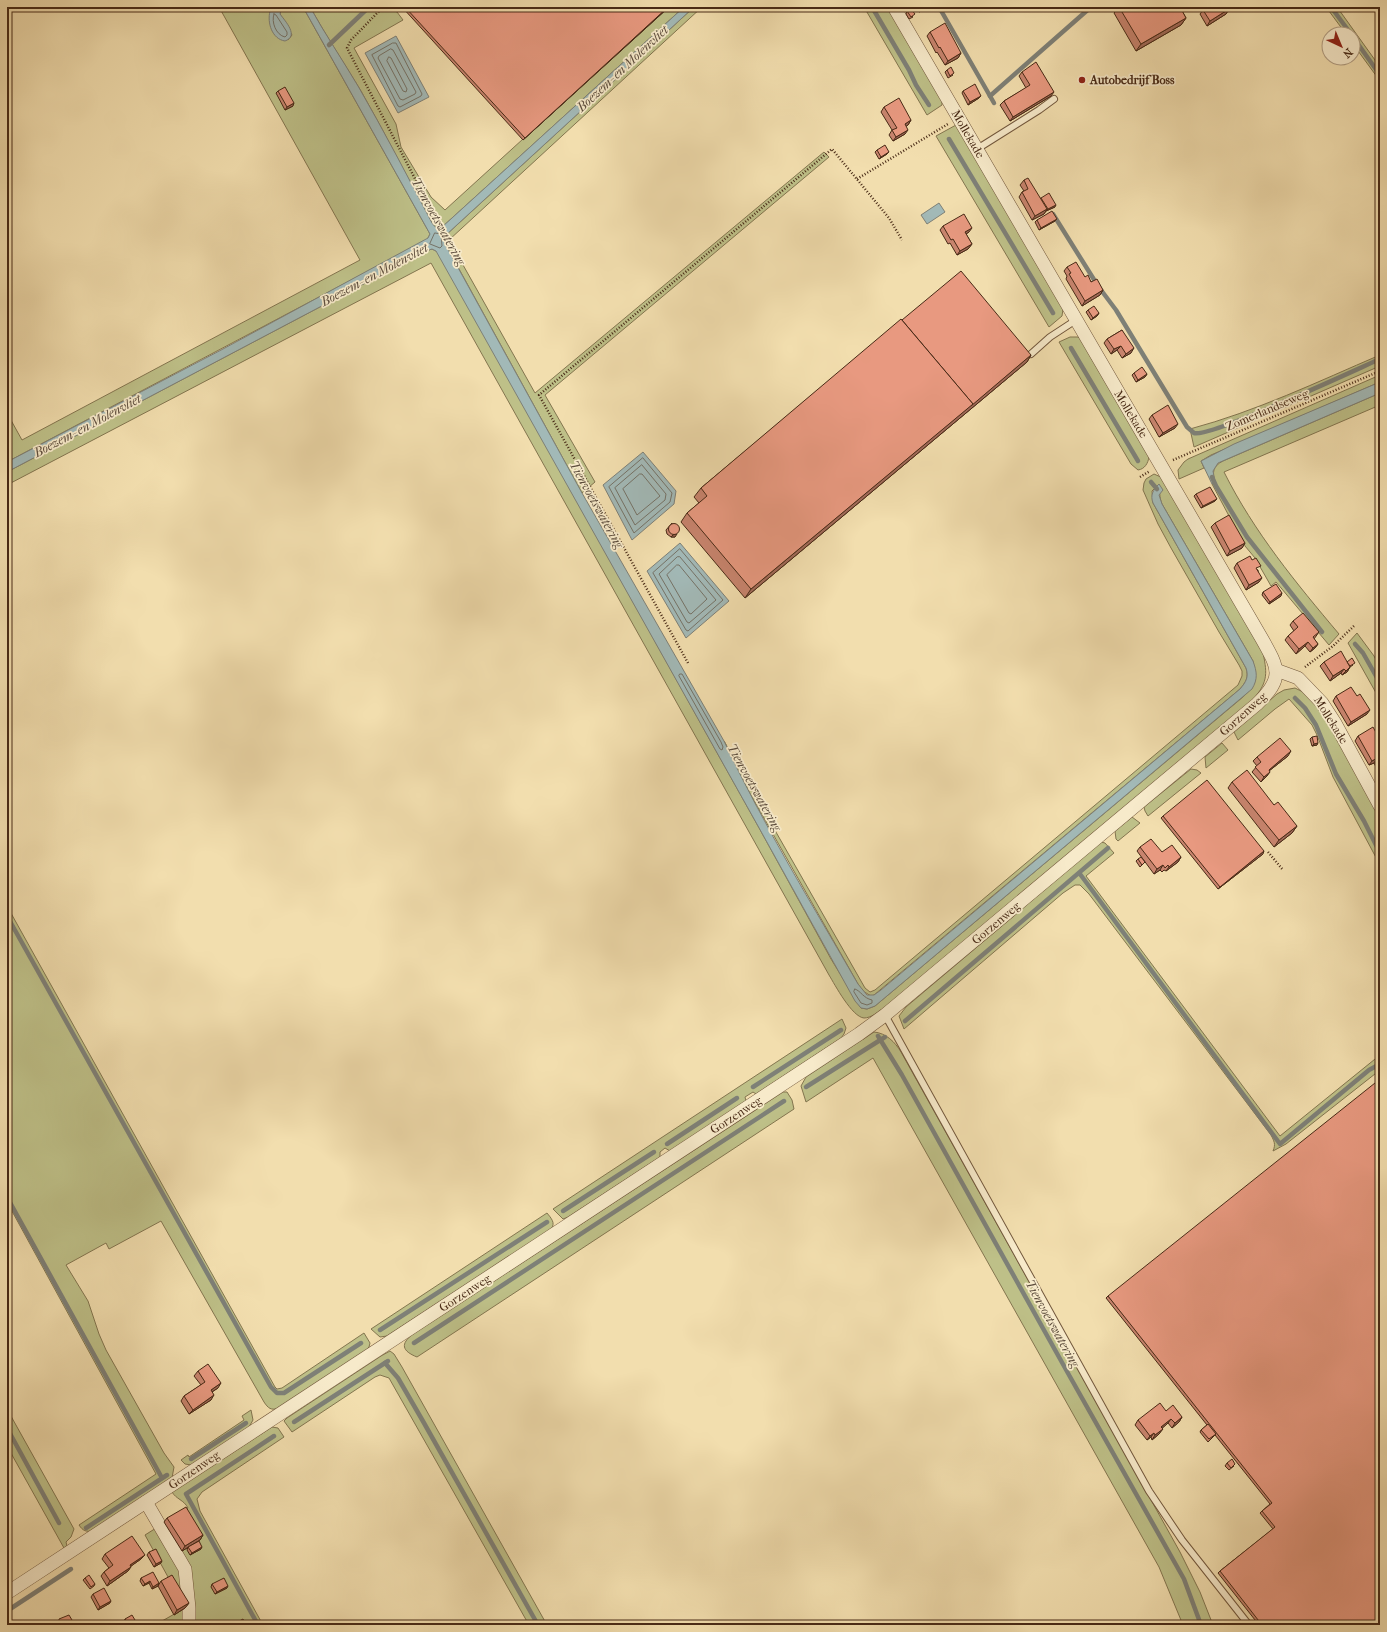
<svg xmlns="http://www.w3.org/2000/svg" width="1387" height="1632" font-family="'IM FELL French Canon',serif">
  <style>
    .green { fill: #bec088; stroke: #83754f }
    .water { fill: #a2b9b7; stroke: #7e8077 }
    .lines { fill: none; stroke-linecap: round; stroke-linejoin: round }
    .shore { stroke: #757266; stroke-width: 1 }
    .stream { stroke: #7e8077; stroke-width: 4.5 }
    .lane-casing { stroke: #72573c; stroke-width: 8 }
    .street-casing { stroke: #72573c; stroke-width: 14 }
    .path { stroke: #482a16; stroke-width: 2.5; stroke-dasharray: 1 2; stroke-linecap: butt }
    .lane { stroke: #f7eaca; stroke-width: 6 }
    .street { stroke: #f7eaca; stroke-width: 13 }
    .wall { fill: #c8846e; stroke: #482a16 }
    .shaded-wall { fill: #a26b5a; stroke: #482a16 }
    .building { fill: #e89980; stroke: #482a16 }
    .poi-dot { fill: #8f2418; stroke: #f7eaca; stroke-width: 1.5 }
    .labels { text-anchor: middle; stroke-width: 3.5; stroke-linejoin: round; paint-order: stroke }
    .poi-label { font-size: 12px; font-weight: bold; fill: #482a16; stroke: #f7eaca; text-anchor: start }
    .street-label { font-size: 12px; fill: #482a16; stroke: #f7eaca }
    .water-label { font-size: 13px; font-style: italic; fill: #5e4e3e; stroke: #f7eaca }
  </style>
  <rect width="100%" height="100%" fill="#f2deae"/>
  <filter id="stains"><feTurbulence type="fractalNoise" baseFrequency=".005" numOctaves="4"/><feColorMatrix values="0 0 0 0 .2 0 0 0 0 .09 0 0 0 0 .02 0 0 0 .5 -.17"/></filter>
  <radialGradient id="worn" r=".72"><stop offset=".6" stop-color="#630" stop-opacity="0"/><stop offset="1" stop-color="#630" stop-opacity=".3"/></radialGradient>
  <g class="green">
    <path d="M 219,7 L 276,7 L 288,40 L 292,35 L 280,14 L 282,7 L 303,7 L 430,234 L 428,238 L 425,241 L 7,462 L 7,413 L 22,440 L 360,260 Z"/>
    <path d="M 310,7 L 387,7 L 397,12 L 403,20 L 354,48 L 396,124 L 401,147 L 431,197 L 445,210 L 668,7 L 684,7 L 441,228 C 436,229 435,227 432,223 C 408,179 386,135 361,91 C 344,63 326,36 310,7 Z"/>
    <path d="M 694,7 L 702,7 L 449,240 L 535,393 L 824,152 L 829,157 L 545,395 L 595,482 L 582,493 L 447,247 L 445,236 Z"/>
    <path d="M 864,7 L 887,7 L 942,101 L 942,105 L 927,115 Z"/>
    <path d="M 1326,7 L 1337,7 L 1380,67 L 1380,81 L 1353,44 L 1353,34 L 1346,34 Z"/>
    <path d="M 956,125 L 1063,309 L 1062,316 L 1049,327 L 936,136 Z"/>
    <path d="M 432,249 L 436,251 L 439,254 L 758,826 L 831,959 L 861,1008 L 867,1009 L 875,1006 L 1243,697 C 1258,683 1256,680 1253,661 L 1162,504 C 1159,497 1160,491 1159,484 L 1152,491 L 1153,503 L 1246,668 C 1249,677 1246,682 1240,689 L 874,995 L 871,996 L 863,991 L 858,984 L 744,783 L 724,741 L 865,988 L 870,992 L 875,990 L 1238,685 L 1242,676 L 1242,671 L 1239,665 L 1219,632 L 1171,548 L 1158,524 L 1143,490 L 1144,483 L 1146,479 L 1154,474 L 1163,478 L 1263,653 C 1268,676 1267,683 1252,701 L 884,1008 C 878,1012 871,1018 864,1018 C 852,1017 835,985 829,975 L 431,263 L 7,485 L 7,472 L 426,251 Z"/>
    <path d="M 1070,337 L 1078,337 L 1081,340 L 1149,457 C 1148,463 1145,469 1138,470 L 1131,464 L 1059,342 Z"/>
    <path d="M 1380,355 L 1380,366 L 1194,447 L 1190,429 C 1257,411 1317,382 1380,355 Z"/>
    <path d="M 1380,375 L 1380,382 L 1211,455 L 1201,461 L 1204,468 L 1179,479 L 1178,470 L 1184,462 L 1188,459 Z"/>
    <path d="M 1380,393 L 1380,405 L 1224,472 C 1254,532 1296,583 1339,634 L 1329,645 L 1276,582 L 1271,586 L 1255,558 L 1245,546 L 1212,484 L 1215,482 C 1212,472 1213,466 1223,461 Z"/>
    <path d="M 1357,633 L 1374,656 L 1380,667 L 1380,700 L 1348,643 Z"/>
    <path d="M 1295,688 L 1303,692 L 1321,711 L 1380,816 L 1380,865 L 1333,777 L 1317,735 L 1312,725 L 1289,699 L 1275,709 L 1238,740 L 1234,732 L 1277,694 L 1284,690 Z"/>
    <path d="M 1222,743 L 1228,750 L 1206,768 L 1205,757 Z"/>
    <path d="M 1191,769 L 1197,770 L 1201,773 L 1148,816 L 1145,811 L 1144,807 Z"/>
    <path d="M 1132,817 L 1140,823 L 1118,841 L 1116,839 L 1115,831 Z"/>
    <path d="M 1101,842 L 1105,843 L 1114,853 L 1086,876 L 1280,1136 L 1380,1055 L 1380,1070 L 1286,1144 L 1273,1151 C 1276,1144 1274,1141 1271,1135 L 1089,894 L 1080,885 L 1075,885 L 1063,893 L 904,1029 L 899,1016 L 906,1007 Z"/>
    <path d="M 7,906 L 275,1387 L 277,1389 L 282,1388 L 364,1333 L 370,1343 L 369,1347 L 364,1352 L 279,1408 C 271,1411 268,1408 264,1402 L 161,1221 L 109,1249 L 106,1243 L 66,1265 L 88,1301 L 99,1334 L 106,1350 L 164,1453 L 174,1467 L 172,1478 L 93,1531 C 86,1532 83,1531 79,1525 L 156,1474 L 7,1202 Z"/>
    <path d="M 842,1019 L 846,1028 L 844,1034 L 841,1038 L 756,1094 L 753,1092 L 745,1097 L 746,1101 L 670,1151 L 665,1148 L 660,1152 L 660,1157 L 568,1217 L 563,1219 L 553,1209 Z"/>
    <path d="M 874,1032 C 886,1033 895,1042 901,1052 L 1180,1552 L 1200,1592 L 1213,1625 L 1183,1625 L 1159,1567 L 873,1058 L 806,1102 L 801,1086 L 806,1077 Z"/>
    <path d="M 783,1092 L 787,1092 L 792,1100 L 794,1109 L 417,1357 C 402,1351 400,1344 413,1334 Z"/>
    <path d="M 547,1213 C 551,1218 556,1223 551,1229 L 387,1336 L 380,1337 L 371,1329 Z"/>
    <path d="M 390,1351 L 394,1354 L 402,1367 L 547,1625 L 529,1625 L 389,1378 L 380,1375 L 375,1377 L 292,1432 L 284,1421 L 287,1418 L 381,1356 Z"/>
    <path d="M 7,1409 L 74,1529 L 71,1537 L 66,1542 L 67,1546 L 64,1548 L 7,1446 L 7,1444 L 10,1443 L 7,1438 Z"/>
    <path d="M 251,1410 L 253,1420 L 249,1427 L 191,1465 L 185,1464 L 181,1460 L 188,1455 L 189,1457 L 244,1420 L 242,1416 Z"/>
    <path d="M 272,1427 L 278,1428 L 284,1437 L 202,1492 L 197,1499 L 200,1511 L 263,1625 L 155,1625 L 185,1608 L 145,1535 L 188,1508 C 184,1500 176,1499 172,1492 Z"/>
  </g>
  <g class="water">
    <path d="M 276,7 L 282,7 L 280,14 C 286,22 299,36 285,41 C 272,39 267,23 270,11 Z"/>
    <path d="M 303,7 L 310,7 C 325,34 342,59 358,86 C 384,131 408,177 432,223 C 435,227 436,229 441,228 L 684,7 L 694,7 L 447,234 L 445,236 L 445,244 L 582,493 L 724,741 C 763,825 812,904 858,984 L 867,995 L 874,995 L 881,990 L 1240,689 C 1246,682 1249,677 1246,668 L 1153,503 C 1150,495 1153,490 1159,484 L 1163,490 L 1159,495 L 1162,504 L 1253,661 C 1257,672 1258,679 1252,689 L 875,1006 L 867,1009 L 861,1008 L 855,1001 L 758,826 L 436,251 L 432,249 L 426,251 L 7,472 L 7,462 L 223,349 L 428,238 L 430,234 Z"/>
    <path d="M 396,36 L 429,97 L 398,113 L 365,53 Z"/>
    <path d="M 939,203 L 945,212 L 927,224 L 921,215 Z"/>
    <path d="M 1380,382 L 1380,393 L 1218,463 L 1213,471 L 1215,482 L 1212,484 L 1201,461 L 1234,444 Z"/>
    <path d="M 643,452 L 676,491 L 674,504 L 632,540 L 603,485 Z"/>
    <path d="M 680,543 L 729,601 L 686,638 L 647,571 Z"/>
  </g>
  <g class="lines">
    <g class="shore">
      <path d="M 274,14 L 276,15 L 287,32 L 287,35 L 285,37 C 276,35 271,22 274,14 Z"/>
      <path d="M 393,43 L 396,43 L 422,94 L 421,96 L 400,107 L 398,106 L 372,55 Z"/>
      <path d="M 391,49 L 393,50 L 416,92 L 415,94 L 403,100 L 400,99 L 378,58 L 379,56 Z"/>
      <path d="M 389,57 L 391,58 L 407,89 L 406,92 L 403,91 L 387,61 Z"/>
      <path d="M 435,233 L 441,234 L 442,246 L 440,248 L 430,244 Z"/>
      <path d="M 643,458 L 672,493 L 670,502 L 634,533 L 609,487 Z"/>
      <path d="M 642,465 L 666,494 L 665,500 L 635,525 L 615,488 Z"/>
      <path d="M 640,474 L 642,474 L 660,496 L 637,515 L 623,489 Z"/>
      <path d="M 680,549 L 723,600 L 688,631 L 686,630 L 653,573 Z"/>
      <path d="M 680,557 L 716,600 L 689,623 L 687,622 L 659,574 L 677,557 Z"/>
      <path d="M 677,565 L 679,565 L 707,599 L 691,614 L 689,613 L 667,575 Z"/>
      <path d="M 680,674 L 682,674 L 721,742 L 723,747 L 722,750 L 720,749 L 679,676 Z"/>
      <path d="M 855,989 C 861,991 863,998 872,1000 L 872,1003 L 867,1005 L 861,1003 L 854,992 Z"/>
    </g>
    <g class="stream">
      <path d="M 872,7 L 909,70 L 916,85 L 929,105"/>
      <path d="M 939,7 L 994,103"/>
      <path d="M 1331,7 L 1351,34"/>
      <path d="M 1353,37 L 1380,75"/>
      <path d="M 329,45 L 369,7"/>
      <path d="M 990,96 L 1091,7"/>
      <path d="M 949,139 L 1053,313"/>
      <path d="M 1053,214 L 1098,286 L 1116,310 L 1187,427 L 1194,433 C 1210,438 1355,370 1380,359"/>
      <path d="M 1071,348 L 1138,461"/>
      <path d="M 7,431 L 9,434"/>
      <path d="M 1212,477 L 1216,486 L 1247,537 L 1322,632"/>
      <path d="M 1151,482 L 1157,489"/>
      <path d="M 1355,644 L 1363,653 L 1380,683"/>
      <path d="M 1295,698 L 1305,708 L 1316,725 L 1336,774 L 1364,821 L 1380,853"/>
      <path d="M 1080,874 L 1280,1144 L 1369,1070 L 1380,1064"/>
      <path d="M 7,916 L 271,1387 L 277,1393 L 284,1393 L 361,1343"/>
      <path d="M 905,1021 L 1108,848"/>
      <path d="M 878,1036 L 902,1075 L 1069,1375 L 1184,1579 L 1201,1625"/>
      <path d="M 753,1087 L 841,1030"/>
      <path d="M 806,1087 L 885,1037"/>
      <path d="M 667,1144 L 737,1098"/>
      <path d="M 7,1197 L 162,1478"/>
      <path d="M 563,1211 L 654,1152"/>
      <path d="M 380,1330 L 547,1222"/>
      <path d="M 414,1343 L 784,1101"/>
      <path d="M 385,1363 L 398,1378 L 424,1423 L 538,1625"/>
      <path d="M 294,1422 L 388,1361"/>
      <path d="M 7,1428 L 59,1523"/>
      <path d="M 191,1459 L 246,1423"/>
      <path d="M 86,1528 L 167,1475"/>
      <path d="M 10,1609 L 71,1569"/>
      <path d="M 258,1625 L 186,1494 L 274,1436"/>
    </g>
    <defs>
      <g id="lane">
        <path d="M 977,149 L 1039,110 L 1054,99"/>
        <path d="M 1031,354 L 1050,337 L 1076,320"/>
        <path d="M 885,1015 L 1149,1491 L 1182,1540 L 1249,1625"/>
      </g>
      <g id="street">
        <path d="M 1276,670 L 1298,678 L 1322,703 L 1335,723 L 1380,806"/>
        <path d="M 146,1502 L 185,1569 L 189,1608 L 189,1625"/>
        <path d="M 7,1593 L 859,1034 L 885,1015 L 1257,704 C 1284,678 1279,669 1262,639 L 894,7"/>
      </g>
    </defs>
    <use href="#lane" class="lane-casing"/>
    <use href="#street" class="street-casing"/>
    <g class="path">
      <path d="M 383,7 L 351,40 L 347,48 L 423,194"/>
      <path d="M 857,179 L 948,124"/>
      <path d="M 1173,460 L 1380,371"/>
      <path d="M 1140,477 L 1150,471"/>
      <path d="M 688,663 L 539,395 L 832,149 L 889,218 L 902,240"/>
      <path d="M 1305,667 L 1333,646 L 1355,625"/>
      <path d="M 1268,852 L 1283,870"/>
    </g>
    <use href="#lane" class="lane"/>
    <use href="#street" class="street"/>
  </g>
  <g class="wall">
    <path d="M 402,7 L 669,7 L 523,140 Z"/>
    <path d="M 916,7 L 927,7 L 919,12 Z"/>
    <path d="M 1119,7 L 1180,7 L 1186,18 L 1181,25 L 1136,51 L 1114,13 Z"/>
    <path d="M 1229,9 L 1226,14 L 1207,26 L 1200,14 L 1203,10 Z"/>
    <path d="M 907,11 L 913,17 L 909,19 L 906,14 Z"/>
    <path d="M 930,32 L 961,53 L 958,58 L 945,65 L 937,52 L 936,53 L 927,36 Z"/>
    <path d="M 947,70 L 953,75 L 948,78 L 945,72 Z"/>
    <path d="M 1022,72 L 1051,96 L 1010,121 L 1000,105 L 1004,101 L 1026,88 L 1019,76 Z"/>
    <path d="M 278,91 L 293,106 L 285,110 L 276,93 Z"/>
    <path d="M 963,91 L 981,96 L 979,98 L 968,105 L 962,93 Z"/>
    <path d="M 884,107 L 911,120 L 908,125 L 906,126 L 905,134 L 893,141 L 889,135 L 892,130 L 881,112 Z"/>
    <path d="M 877,150 L 889,152 L 887,154 L 879,159 L 875,152 Z"/>
    <path d="M 1024,180 L 1040,198 L 1055,207 L 1046,211 L 1044,214 L 1032,220 L 1019,197 L 1022,192 L 1024,191 L 1020,185 Z"/>
    <path d="M 1037,220 L 1055,221 L 1039,230 L 1035,222 Z"/>
    <path d="M 943,226 L 969,232 L 966,234 L 972,244 L 968,249 L 957,255 L 950,243 L 948,244 L 940,230 Z"/>
    <path d="M 1067,267 L 1085,277 L 1103,290 L 1100,295 L 1082,306 L 1066,279 L 1067,276 L 1064,271 Z"/>
    <path d="M 1088,310 L 1099,313 L 1097,316 L 1091,320 L 1086,312 Z"/>
    <path d="M 902,320 L 1031,355 L 1027,362 L 745,598 L 681,522 L 687,513 L 699,503 L 694,497 L 701,488 Z"/>
    <path d="M 1122,330 L 1131,353 L 1122,358 L 1117,350 L 1111,354 L 1104,343 L 1107,339 Z"/>
    <path d="M 1134,373 L 1147,374 L 1145,377 L 1136,382 L 1132,375 Z"/>
    <path d="M 1152,415 L 1175,428 L 1159,437 L 1149,419 Z"/>
    <path d="M 1196,494 L 1215,501 L 1201,508 L 1194,496 Z"/>
    <path d="M 672,523 L 675,537 L 671,537 L 667,534 L 666,530 Z"/>
    <path d="M 1215,523 L 1245,543 L 1242,548 L 1227,556 L 1211,527 Z"/>
    <path d="M 1237,563 L 1258,570 L 1259,582 L 1246,590 L 1234,568 Z"/>
    <path d="M 1263,592 L 1281,596 L 1269,604 L 1262,595 Z"/>
    <path d="M 1293,621 L 1319,632 L 1314,639 L 1318,644 L 1315,648 L 1310,652 L 1305,646 L 1296,654 L 1285,640 L 1288,636 L 1294,631 L 1290,625 Z"/>
    <path d="M 1324,662 L 1347,662 L 1353,665 L 1350,667 L 1347,672 L 1342,675 L 1341,673 L 1330,681 L 1320,666 Z"/>
    <path d="M 1336,696 L 1357,696 L 1367,714 L 1348,726 L 1333,701 Z"/>
    <path d="M 1358,736 L 1380,740 L 1380,765 L 1376,767 L 1374,763 L 1369,765 L 1355,741 Z"/>
    <path d="M 1312,737 L 1317,745 L 1312,746 L 1310,739 Z"/>
    <path d="M 1288,756 L 1269,771 L 1267,776 L 1261,782 L 1252,772 L 1257,766 L 1253,761 L 1257,757 Z"/>
    <path d="M 1232,782 L 1274,805 L 1297,826 L 1292,833 L 1274,847 L 1228,788 Z"/>
    <path d="M 1163,816 L 1263,854 L 1218,889 L 1161,818 Z"/>
    <path d="M 1140,847 L 1162,852 L 1181,857 L 1178,862 L 1166,871 L 1164,870 L 1162,872 L 1160,870 L 1154,874 L 1137,851 Z"/>
    <path d="M 1138,859 L 1145,862 L 1140,867 L 1136,861 Z"/>
    <path d="M 1108,1296 L 1380,1625 L 1259,1625 L 1218,1573 L 1220,1571 L 1273,1529 L 1260,1513 L 1262,1511 L 1270,1504 L 1215,1435 L 1208,1442 L 1200,1432 L 1201,1430 L 1207,1425 L 1106,1298 Z"/>
    <path d="M 198,1371 L 218,1388 L 212,1392 L 211,1400 L 189,1414 L 181,1401 L 184,1396 L 201,1385 L 194,1376 Z"/>
    <path d="M 1182,1417 L 1179,1422 L 1172,1428 L 1168,1423 L 1162,1428 L 1159,1434 L 1152,1440 L 1151,1437 L 1147,1440 L 1135,1425 L 1138,1420 Z"/>
    <path d="M 1227,1463 L 1234,1466 L 1229,1470 L 1225,1466 Z"/>
    <path d="M 167,1518 L 203,1535 L 200,1540 L 182,1551 L 164,1522 Z"/>
    <path d="M 188,1547 L 201,1549 L 190,1555 L 187,1550 Z"/>
    <path d="M 149,1552 L 161,1563 L 154,1567 L 147,1555 Z"/>
    <path d="M 105,1554 L 141,1559 L 131,1566 L 128,1571 L 107,1586 L 101,1576 L 104,1572 L 109,1568 L 102,1559 Z"/>
    <path d="M 85,1578 L 95,1584 L 94,1586 L 90,1589 L 83,1580 Z"/>
    <path d="M 141,1578 L 159,1583 L 158,1586 L 152,1589 L 149,1583 L 143,1586 L 140,1581 Z"/>
    <path d="M 161,1581 L 189,1603 L 185,1608 L 174,1615 L 158,1586 Z"/>
    <path d="M 212,1584 L 227,1588 L 215,1594 L 211,1587 Z"/>
    <path d="M 93,1594 L 110,1603 L 98,1610 L 91,1597 Z"/>
    <path d="M 125,1619 L 138,1625 L 126,1625 L 124,1621 Z"/>
  </g>
  <g class="shaded-wall">
    <path d="M 668,7 L 669,7 L 523,140 L 525,138 Z"/>
    <path d="M 925,7 L 927,7 L 919,12 L 921,10 Z"/>
    <path d="M 1229,9 L 1226,14 L 1207,26 L 1210,21 Z"/>
    <path d="M 1186,18 L 1181,25 L 1136,51 L 1141,44 Z"/>
    <path d="M 961,53 L 958,58 L 945,65 L 948,61 Z"/>
    <path d="M 1054,92 L 1051,96 L 1010,121 L 1013,117 Z"/>
    <path d="M 981,96 L 979,98 L 968,105 L 970,102 Z"/>
    <path d="M 294,103 L 293,106 L 285,110 L 287,107 Z"/>
    <path d="M 911,120 L 908,125 L 902,129 L 905,124 Z"/>
    <path d="M 908,130 L 905,134 L 893,141 L 896,137 Z"/>
    <path d="M 889,152 L 887,154 L 879,159 L 881,157 Z"/>
    <path d="M 1056,205 L 1055,207 L 1046,211 L 1048,209 Z"/>
    <path d="M 1047,209 L 1044,214 L 1032,220 L 1035,216 Z"/>
    <path d="M 1057,219 L 1055,221 L 1039,230 L 1041,228 Z"/>
    <path d="M 972,228 L 969,232 L 961,237 L 965,232 Z"/>
    <path d="M 972,244 L 968,249 L 957,255 L 960,251 Z"/>
    <path d="M 1103,290 L 1100,295 L 1082,306 L 1085,301 Z"/>
    <path d="M 1099,313 L 1097,316 L 1091,320 L 1093,318 Z"/>
    <path d="M 1121,346 L 1117,350 L 1111,354 L 1114,349 Z"/>
    <path d="M 1134,348 L 1131,353 L 1122,358 L 1126,354 Z"/>
    <path d="M 1031,355 L 1027,362 L 745,598 L 751,589 Z"/>
    <path d="M 1147,374 L 1145,377 L 1136,382 L 1138,380 Z"/>
    <path d="M 1178,424 L 1175,428 L 1159,437 L 1163,433 Z"/>
    <path d="M 1217,499 L 1215,501 L 1201,508 L 1203,506 Z"/>
    <path d="M 677,534 L 675,537 L 671,537 L 673,535 Z"/>
    <path d="M 1245,543 L 1242,548 L 1227,556 L 1230,551 Z"/>
    <path d="M 1262,578 L 1259,582 L 1246,590 L 1249,585 Z"/>
    <path d="M 1282,593 L 1281,596 L 1269,604 L 1270,602 Z"/>
    <path d="M 1308,642 L 1305,646 L 1296,654 L 1299,649 Z"/>
    <path d="M 1318,644 L 1315,648 L 1310,652 L 1313,648 Z"/>
    <path d="M 1350,667 L 1347,672 L 1342,675 Z"/>
    <path d="M 1344,669 L 1341,673 L 1330,681 L 1333,676 Z"/>
    <path d="M 1370,710 L 1367,714 L 1348,726 L 1351,722 Z"/>
    <path d="M 1318,743 L 1317,745 L 1312,746 L 1314,744 Z"/>
    <path d="M 1291,751 L 1288,756 L 1265,774 L 1269,770 Z"/>
    <path d="M 1377,758 L 1374,763 L 1369,765 L 1372,761 Z"/>
    <path d="M 1379,762 L 1380,762 L 1380,765 L 1376,767 Z"/>
    <path d="M 1270,772 L 1267,776 L 1261,782 L 1264,777 Z"/>
    <path d="M 1297,826 L 1292,833 L 1274,847 L 1279,840 Z"/>
    <path d="M 1264,851 L 1263,854 L 1218,889 L 1220,887 Z"/>
    <path d="M 1181,857 L 1178,862 L 1166,871 L 1169,867 Z"/>
    <path d="M 1163,865 L 1160,870 L 1154,874 L 1157,869 Z"/>
    <path d="M 221,1383 L 218,1388 L 207,1395 L 211,1390 Z"/>
    <path d="M 214,1395 L 211,1400 L 189,1414 L 193,1410 Z"/>
    <path d="M 1182,1417 L 1179,1422 L 1172,1428 L 1175,1423 Z"/>
    <path d="M 1171,1419 L 1168,1423 L 1158,1432 L 1161,1427 Z"/>
    <path d="M 1163,1429 L 1159,1434 L 1152,1440 L 1155,1435 Z"/>
    <path d="M 1154,1433 L 1151,1437 L 1147,1440 L 1150,1436 Z"/>
    <path d="M 203,1535 L 200,1540 L 182,1551 L 185,1546 Z"/>
    <path d="M 202,1547 L 201,1549 L 190,1555 L 192,1553 Z"/>
    <path d="M 145,1555 L 141,1559 L 127,1569 L 130,1565 Z"/>
    <path d="M 162,1561 L 161,1563 L 154,1567 L 156,1564 Z"/>
    <path d="M 131,1567 L 128,1571 L 107,1586 L 110,1581 Z"/>
    <path d="M 150,1581 L 149,1583 L 143,1586 L 145,1584 Z"/>
    <path d="M 159,1583 L 158,1586 L 152,1589 L 153,1587 Z"/>
    <path d="M 228,1586 L 227,1588 L 215,1594 L 217,1592 Z"/>
    <path d="M 111,1601 L 110,1603 L 98,1610 L 100,1607 Z"/>
    <path d="M 189,1603 L 185,1608 L 174,1615 L 177,1610 Z"/>
  </g>
  <g class="building">
    <path d="M 405,7 L 668,7 L 525,138 Z"/>
    <path d="M 919,7 L 925,7 L 921,10 Z"/>
    <path d="M 1119,7 L 1180,7 L 1186,18 L 1141,44 Z"/>
    <path d="M 1207,7 L 1228,7 L 1229,9 L 1210,21 L 1203,10 Z"/>
    <path d="M 911,9 L 915,14 L 911,17 L 907,11 Z"/>
    <path d="M 945,23 L 961,53 L 948,61 L 940,47 L 939,48 L 930,32 Z"/>
    <path d="M 1036,62 L 1054,92 L 1013,117 L 1004,101 L 1030,85 L 1022,72 Z"/>
    <path d="M 951,67 L 954,73 L 950,76 L 947,70 Z"/>
    <path d="M 975,84 L 981,96 L 970,102 L 963,91 Z"/>
    <path d="M 285,87 L 294,103 L 287,107 L 278,91 Z"/>
    <path d="M 899,98 L 911,120 L 905,124 L 908,130 L 896,137 L 892,130 L 897,128 L 884,107 Z"/>
    <path d="M 885,145 L 889,152 L 881,157 L 877,150 Z"/>
    <path d="M 1028,178 L 1047,209 L 1035,216 L 1022,192 L 1028,189 L 1024,180 Z"/>
    <path d="M 1049,193 L 1056,205 L 1048,209 L 1041,198 Z"/>
    <path d="M 1052,211 L 1057,219 L 1041,228 L 1037,220 Z"/>
    <path d="M 964,214 L 972,228 L 965,232 L 972,244 L 960,251 L 953,239 L 951,240 L 943,226 Z"/>
    <path d="M 1076,262 L 1085,277 L 1088,275 L 1091,282 L 1097,279 L 1103,290 L 1085,301 L 1069,274 L 1071,273 L 1067,267 Z"/>
    <path d="M 961,271 L 1031,355 L 971,406 L 973,404 L 902,320 Z"/>
    <path d="M 1094,306 L 1099,313 L 1093,318 L 1088,310 Z"/>
    <path d="M 901,319 L 973,404 L 751,589 L 687,513 L 707,496 L 701,488 Z"/>
    <path d="M 1122,330 L 1134,348 L 1126,354 L 1121,346 L 1114,349 L 1107,339 Z"/>
    <path d="M 1142,367 L 1147,374 L 1138,380 L 1134,373 Z"/>
    <path d="M 1168,405 L 1178,424 L 1163,433 L 1152,415 Z"/>
    <path d="M 1210,487 L 1217,499 L 1203,506 L 1196,494 Z"/>
    <path d="M 1229,515 L 1245,543 L 1230,551 L 1215,523 Z"/>
    <circle cx="674" cy="529" r="5.5"/>
    <path d="M 1250,556 L 1252,560 L 1256,558 L 1261,566 L 1256,568 L 1262,578 L 1249,585 L 1237,563 Z"/>
    <path d="M 1276,584 L 1282,593 L 1270,602 L 1263,592 Z"/>
    <path d="M 1303,613 L 1319,632 L 1313,637 L 1318,644 L 1313,648 L 1308,642 L 1299,649 L 1288,636 L 1298,627 L 1293,621 Z"/>
    <path d="M 1341,651 L 1350,667 L 1346,671 L 1344,669 L 1333,676 L 1324,662 Z"/>
    <path d="M 1352,658 L 1355,663 L 1350,666 L 1347,662 Z"/>
    <path d="M 1351,687 L 1357,696 L 1360,694 L 1370,710 L 1351,722 L 1336,696 Z"/>
    <path d="M 1373,727 L 1380,740 L 1380,762 L 1379,762 L 1377,758 L 1372,761 L 1358,736 Z"/>
    <path d="M 1317,736 L 1318,743 L 1314,744 L 1312,737 Z"/>
    <path d="M 1280,738 L 1291,751 L 1269,770 L 1270,772 L 1264,777 L 1255,767 L 1261,762 L 1257,757 Z"/>
    <path d="M 1247,770 L 1274,805 L 1278,802 L 1297,826 L 1279,840 L 1232,782 Z"/>
    <path d="M 1207,780 L 1264,851 L 1220,887 L 1163,816 Z"/>
    <path d="M 1151,839 L 1162,852 L 1172,845 L 1181,857 L 1169,867 L 1168,865 L 1165,868 L 1163,865 L 1157,869 L 1140,847 Z"/>
    <path d="M 1141,857 L 1145,862 L 1142,865 L 1138,859 Z"/>
    <path d="M 1380,1079 L 1380,1625 L 1262,1625 L 1220,1571 L 1275,1527 L 1262,1511 L 1272,1503 L 1108,1296 Z"/>
    <path d="M 208,1364 L 221,1383 L 211,1390 L 214,1395 L 193,1410 L 184,1396 L 205,1382 L 198,1371 Z"/>
    <path d="M 1160,1403 L 1166,1411 L 1173,1405 L 1182,1417 L 1175,1423 L 1171,1419 L 1161,1427 L 1163,1429 L 1155,1435 L 1154,1433 L 1150,1436 L 1138,1420 Z"/>
    <path d="M 1208,1424 L 1216,1434 L 1209,1439 L 1201,1430 Z"/>
    <path d="M 1232,1459 L 1235,1464 L 1231,1468 L 1227,1463 Z"/>
    <path d="M 186,1507 L 203,1535 L 185,1546 L 167,1518 Z"/>
    <path d="M 132,1536 L 145,1555 L 130,1565 L 131,1567 L 110,1581 L 104,1572 L 113,1565 L 105,1554 Z"/>
    <path d="M 199,1541 L 202,1547 L 192,1553 L 188,1547 Z"/>
    <path d="M 156,1549 L 162,1561 L 156,1564 L 149,1552 Z"/>
    <path d="M 153,1572 L 159,1583 L 153,1587 L 150,1581 L 145,1584 L 141,1578 Z"/>
    <path d="M 89,1575 L 95,1584 L 91,1587 L 85,1578 Z"/>
    <path d="M 172,1575 L 189,1603 L 177,1610 L 161,1581 Z"/>
    <path d="M 224,1578 L 228,1586 L 217,1592 L 212,1584 Z"/>
    <path d="M 104,1588 L 111,1601 L 100,1607 L 93,1594 Z"/>
    <path d="M 69,1615 L 75,1625 L 56,1625 L 55,1623 L 59,1621 L 59,1619 Z"/>
    <path d="M 132,1615 L 138,1625 L 128,1625 L 125,1619 Z"/>
    <path d="M 243,1619 L 246,1625 L 232,1625 Z"/>
  </g>
  <circle class="poi-dot" cx="1082" cy="80" r="4"/>
  <g class="labels">
    <g class="poi-label">
      <text x="1090" y="84">Autobedrijf Boss</text>
    </g>
    <g class="street-label">
      <text transform="translate(968 134) rotate(60)" y="4">Mollekade</text>
      <text transform="translate(1267 410) rotate(-23)" y="4">Zomerlandseweg</text>
      <text transform="translate(1131 414) rotate(59)" y="4">Mollekade</text>
      <text transform="translate(1243 714) rotate(-42)" y="4">Gorzenweg</text>
      <text transform="translate(1331 720) rotate(58)" y="4">Mollekade</text>
      <text transform="translate(996 923) rotate(-40)" y="4">Gorzenweg</text>
      <text transform="translate(736 1115) rotate(-33)" y="4">Gorzenweg</text>
      <text transform="translate(465 1293) rotate(-33)" y="4">Gorzenweg</text>
      <text transform="translate(194 1470) rotate(-34)" y="4">Gorzenweg</text>
    </g>
    <g class="water-label">
      <text transform="translate(622 68) rotate(-43)" y="5">Boezem- en Molenvliet</text>
      <text transform="translate(439 221) rotate(61)" y="5">Tienvoetswatering</text>
      <text transform="translate(374 274) rotate(-28)" y="5">Boezem- en Molenvliet</text>
      <text transform="translate(87 425) rotate(-28)" y="5">Boezem- en Molenvliet</text>
      <text transform="translate(597 504) rotate(61)" y="5">Tienvoetswatering</text>
      <text transform="translate(755 787) rotate(61)" y="5">Tienvoetswatering</text>
      <text transform="translate(1053 1323) rotate(61)" y="5">Tienvoetswatering</text>
    </g>
  </g>
  <rect width="1387" height="1632" fill="none" stroke="#f2deae" stroke-width="24"/>
  <rect x="8" y="8" width="1371" height="1616" fill="none" stroke="#482a16" stroke-width="2"/>
  <rect x="12" y="12" width="1363" height="1608" fill="none" stroke="#482a16"/>
  <g transform="translate(1341 46) rotate(136)"><circle r="19" fill="#f7eaca" stroke="#b19d82"/>
  <path d="M0-3L7 15L0 10L-7 15Z" fill="#8f2418"/>
  <text y="-6" font-size="11" font-weight="bold" text-anchor="middle" fill="#482a16">N</text>
  </g>
  <rect width="100%" height="100%" filter="url(#stains)"/>
  <rect width="100%" height="100%" fill="url(#worn)"/>
</svg>
